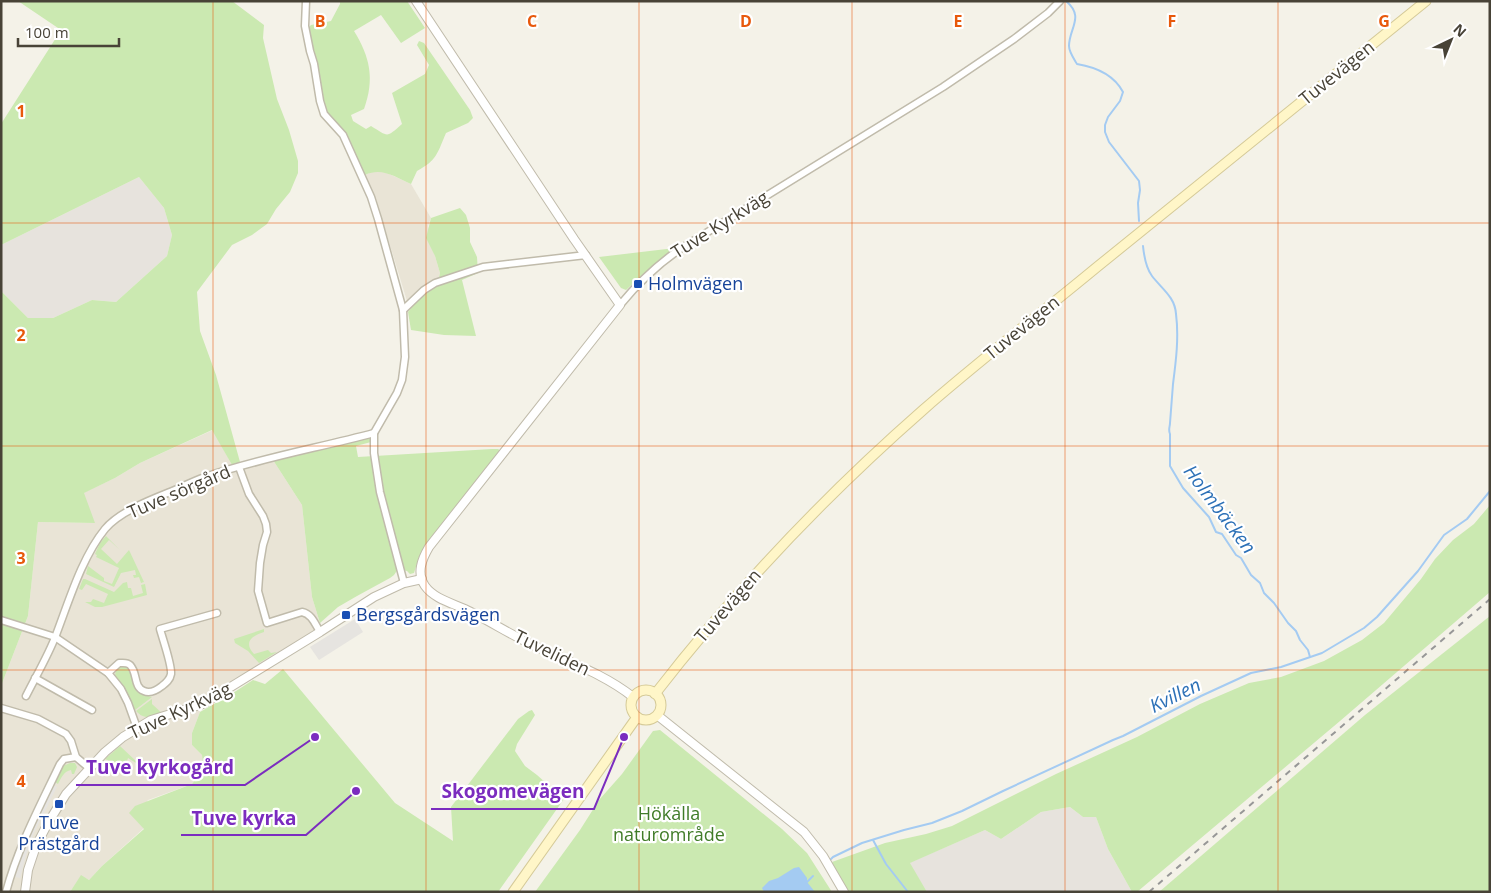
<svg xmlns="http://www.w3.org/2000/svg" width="1491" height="893" font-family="'Open Sans',sans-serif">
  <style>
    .residential { fill: #e9e4d6 }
    .industrial { fill: #e7e3dd }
    .green { fill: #cbe9b1 }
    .parking { fill: #e6e4e0 }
    .water { fill: #a4cbf2 }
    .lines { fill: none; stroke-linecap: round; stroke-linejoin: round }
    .stream { stroke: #a4cbf2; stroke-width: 2 }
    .minor-casing { stroke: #c0bbab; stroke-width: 9 }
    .tertiary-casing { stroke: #c0bbab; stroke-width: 10 }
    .secondary-casing { stroke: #d5ca98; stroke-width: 11 }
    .minor { stroke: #fff; stroke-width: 6 }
    .tertiary { stroke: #fff; stroke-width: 8 }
    .secondary { stroke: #fff6c8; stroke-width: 9 }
    .rail { stroke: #979797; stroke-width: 2; stroke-dasharray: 6 6; stroke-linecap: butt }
    .grid { fill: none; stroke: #e8590c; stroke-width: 1; stroke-opacity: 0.55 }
    .transit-dot { fill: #1a4fb4; stroke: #fff; stroke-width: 2 }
    .labels { text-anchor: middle; stroke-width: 4.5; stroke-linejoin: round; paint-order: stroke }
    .street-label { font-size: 18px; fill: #484337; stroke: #fff }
    .transit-label { font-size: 18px; fill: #164399; stroke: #fff; text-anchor: start }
    .park-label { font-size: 18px; fill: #407c28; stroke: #fff }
    .water-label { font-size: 19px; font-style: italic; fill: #2d71b7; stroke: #fff }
    .grid-label { font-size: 16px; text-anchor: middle; font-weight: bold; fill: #e8590c; stroke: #fff; stroke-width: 4.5; stroke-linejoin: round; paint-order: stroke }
    .leader { fill: none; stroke: #7b2cbf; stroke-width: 2 }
    .callout-dot { fill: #7b2cbf; stroke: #fff; stroke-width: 2 }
    .callout-label { font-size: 19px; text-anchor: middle; font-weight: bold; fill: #7b2cbf; stroke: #fff; stroke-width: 4.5; stroke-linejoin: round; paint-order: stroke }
  </style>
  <rect width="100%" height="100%" fill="#f4f2e8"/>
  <g class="residential">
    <path d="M 371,172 L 385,172 L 411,184 L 431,218 L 428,226 L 435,256 L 440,273 L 437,286 L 421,296 L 408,312 L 407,301 L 376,199 L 365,175 Z"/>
    <path d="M 213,430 L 232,465 L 272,454 L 273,460 L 302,505 L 312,597 L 320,623 L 313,631 L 195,703 L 200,712 L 192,733 L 192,745 L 202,755 L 203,764 L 199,775 L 192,784 L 148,800 L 135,819 L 144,828 L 102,866 L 89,880 L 81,876 L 70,892 L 1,892 L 1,686 L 28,616 L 38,522 L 94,523 L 83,493 L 115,478 L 140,463 Z"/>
  </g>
  <g class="industrial">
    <path d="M 139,177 L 164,208 L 172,235 L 167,256 L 116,302 L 92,300 L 53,318 L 28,318 L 1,291 L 1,245 Z"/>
    <path d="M 1070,807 L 1083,817 L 1096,817 L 1108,849 L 1132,892 L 927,892 L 909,863 L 985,830 L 1001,839 L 1041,812 Z"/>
  </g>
  <g class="green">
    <path d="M 18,1 L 232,1 L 264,25 L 263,38 L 277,99 L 289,130 L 298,161 L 298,173 L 290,192 L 276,209 L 267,224 L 252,235 L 232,245 L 197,292 L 200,331 L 216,375 L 240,462 L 232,465 L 212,430 L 140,463 L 115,478 L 84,493 L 95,523 L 38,522 L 28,616 L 1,686 L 1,291 L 28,318 L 53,318 L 92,300 L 116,302 L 167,256 L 172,235 L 164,208 L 139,177 L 1,245 L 1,124 L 61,30 Z"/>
    <path d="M 340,1 L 407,1 L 425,28 L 401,43 L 381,15 L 354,31 C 370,57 375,79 364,109 L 351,115 L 353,121 L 366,129 L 371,126 C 389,137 386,138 402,124 L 392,93 L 425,74 L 429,65 L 417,45 L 419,41 L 424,43 L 470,110 L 473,118 L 468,123 L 446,133 C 437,154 437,160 417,171 L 411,184 C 395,177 382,167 365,175 L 348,137 L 328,115 L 324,104 L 320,76 L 310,45 L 308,28 L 311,25 L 331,21 L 340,4 Z"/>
    <path d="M 460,208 L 466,215 L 470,228 L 470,242 L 477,257 L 478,273 L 462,280 L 476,336 L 444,335 L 411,330 L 408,312 L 421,296 L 437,286 L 440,273 L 435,256 L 426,238 L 431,218 Z"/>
    <path d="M 675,248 L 649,269 L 626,290 L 621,288 L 599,257 Z"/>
    <path d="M 369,431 L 371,442 L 356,446 L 358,457 L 492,449 L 498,449 L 501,451 L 452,513 L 425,546 L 419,557 L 414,573 L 410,574 L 407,571 L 398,569 L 394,575 L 390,578 L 357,596 L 338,607 L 320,623 L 312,597 L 302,505 L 273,460 L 272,454 Z"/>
    <path d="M 1490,505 L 1490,592 L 1340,721 L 1137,892 L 1132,892 L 1108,849 L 1096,817 L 1083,817 L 1070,807 L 1041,812 L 1001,839 L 985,830 L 910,863 L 927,892 L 847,892 L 832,862 L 885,843 L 926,834 L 952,826 L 1056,774 L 1137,737 L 1200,704 L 1249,683 L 1281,677 L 1324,661 L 1362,640 L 1384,623 L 1421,579 L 1435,559 L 1453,540 L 1474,524 Z"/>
    <path d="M 106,536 L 120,550 L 109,540 L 101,549 L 117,564 L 129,550 L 144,582 L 141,583 L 139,577 L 134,578 L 133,575 L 136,575 L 135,570 L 121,573 L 114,587 L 86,574 L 88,566 L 104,578 L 104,581 L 112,584 L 119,568 L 96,557 L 97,555 L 95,554 L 100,543 Z"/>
    <path d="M 83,579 L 85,579 L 114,592 L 123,583 L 127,582 L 128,588 L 131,588 L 133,596 L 143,593 L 141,585 L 145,584 L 147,595 L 102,607 L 95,607 L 85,602 L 91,602 L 93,599 L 104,603 L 108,594 L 86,584 L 82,590 L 79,589 Z"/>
    <path d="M 1490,616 L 1490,892 L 1159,892 L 1365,715 Z"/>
    <path d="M 264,629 L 264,632 C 252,636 243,642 254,654 L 268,650 L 271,653 L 277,652 L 259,663 L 248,651 L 235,643 L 234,639 Z"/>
    <path d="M 123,665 L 129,669 C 133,678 133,691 144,695 C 146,696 149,696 152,697 L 135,710 L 125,689 L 115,676 L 116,669 Z"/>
    <path d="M 283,669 L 395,803 L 453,841 L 451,807 L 518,719 L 529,711 L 532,710 L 535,715 L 517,744 L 515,751 L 525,766 L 537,775 L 564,799 L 498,892 L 70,892 L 81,875 L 89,880 L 102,866 L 144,829 L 129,813 L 135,806 L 192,784 L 199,775 L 203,764 L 202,755 L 192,745 L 192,733 L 200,712 L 233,693 L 253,680 L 265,684 Z"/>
    <path d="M 152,699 L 152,704 L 163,714 C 152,717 144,720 136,711 Z"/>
    <path d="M 660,730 L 782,829 L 807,853 L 832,892 L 535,892 L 580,830 L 599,800 L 622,774 L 653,731 Z"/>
    <path d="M 120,746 L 137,762 L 136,763 L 128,758 L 127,761 L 121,766 L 105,759 Z"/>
    <path d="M 70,763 L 75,763 L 77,767 L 74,774 L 72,774 L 71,770 C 64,771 61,778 58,784 L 55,782 L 63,766 Z"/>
  </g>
  <g class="parking">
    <path d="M 355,619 L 363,632 L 319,660 L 310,647 Z"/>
    <path d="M 53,785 L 57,787 L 34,833 L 26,855 L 20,878 L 15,877 L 21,852 Z"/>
  </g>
  <path class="water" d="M 799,867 L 807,878 L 807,882 L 815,892 L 764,892 L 762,888 L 769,881 L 778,878 L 794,868 Z"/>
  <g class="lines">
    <g class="stream">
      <path d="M 1066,1 C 1085,17 1069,28 1069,46 C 1069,52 1074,59 1077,64 C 1095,67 1114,75 1123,92 L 1120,101 L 1108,117 L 1105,125 L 1105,132 L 1109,142 L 1139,181 L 1140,190 L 1138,203 L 1139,221"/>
      <path d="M 1143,246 C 1144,256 1146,268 1152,276 C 1162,289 1175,297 1176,314 C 1179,337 1176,361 1173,384 C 1172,397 1171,410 1170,423 C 1170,427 1168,429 1170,434 L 1170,466 L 1183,488 L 1209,517 L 1216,532 L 1222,534 L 1236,555 L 1241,558 L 1251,575 L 1260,583 L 1264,593 L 1274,603 L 1288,623 L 1296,631 L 1300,640 L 1308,650 L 1310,657"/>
      <path d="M 873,840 L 886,864 L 908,892"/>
      <path d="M 829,861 L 833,857 L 862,843 L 904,830 L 932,823 L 962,811 L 1003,791 L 1113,740 L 1123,736 L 1201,696 L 1251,673 L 1281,667 L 1322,653 L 1364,628 L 1377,617 L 1418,571 L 1444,535 L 1467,519 L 1490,491"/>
      <path d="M 806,883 L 813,876"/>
    </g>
    <defs>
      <g id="minor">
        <path d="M 306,1 L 305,26 L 310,51 L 314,64 L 320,101 L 324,114 L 343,135 L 371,197 L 378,219 L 403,310 L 405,357 L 402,380 L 397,393 L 374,433 L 374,453 L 380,492 L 404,583"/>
        <path d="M 620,305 C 638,283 657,265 680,249 L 943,87 L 1014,39 L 1048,13 L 1060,1"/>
        <path d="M 403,310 L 424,290 L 435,283 L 483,267 L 586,255"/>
        <path d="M 239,467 L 249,494 L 263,516 L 266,524 L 267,532 L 263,545 L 260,563 L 258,591 L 267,623 L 302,612 C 312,614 315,624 320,632"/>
        <path d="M 1,620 L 55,637 L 108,673 L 121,689 L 128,703 L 137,728"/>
        <path d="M 108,673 L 119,663 C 123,663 127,662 130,665 C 138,673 133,687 144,691 C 151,694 157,690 162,686 C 166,683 170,680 171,674 C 172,665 163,640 160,629 L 217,613"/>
        <path d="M 35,678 L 92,710"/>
        <path d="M 26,696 C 36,676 48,656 56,635 C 69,601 82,557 105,529 C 119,512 150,500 170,492 C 182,487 193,481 205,477 C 260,458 318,448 374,433"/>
        <path d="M 1,708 L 38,719 L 66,734 L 71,741 L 76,757 L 89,768"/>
        <path d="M 6,892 C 18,847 40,806 60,764 L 64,759 L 76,757"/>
      </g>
      <g id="tertiary">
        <path d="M 416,1 L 574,239 L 620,305 L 429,547 C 422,559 416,573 425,586 C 435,600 456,604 471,612 C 493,623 513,636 535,646 C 569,662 604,674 633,697"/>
        <path d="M 657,715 L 804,832 L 823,856 L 844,892"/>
        <path d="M 25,892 L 28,870 L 36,846 L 48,823 L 66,794 L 105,752 L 123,737 L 151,720 L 203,704 L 320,632 L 374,597 L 404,583 L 422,579"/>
      </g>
      <g id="secondary">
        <circle cx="646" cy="705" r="15"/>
        <path d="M 655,694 C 735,591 825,496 923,410 C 980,360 1039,315 1097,267 C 1207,178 1317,90 1426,1"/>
        <path d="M 513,892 L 637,717"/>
      </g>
    </defs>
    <use href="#minor" class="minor-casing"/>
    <use href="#tertiary" class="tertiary-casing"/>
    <use href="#secondary" class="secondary-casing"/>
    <use href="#minor" class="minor"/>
    <use href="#tertiary" class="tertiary"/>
    <use href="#secondary" class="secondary"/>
    <path class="rail" d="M 1149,892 L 1490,599"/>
  </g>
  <path class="grid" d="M 213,1 L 213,892M 426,1 L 426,892M 639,1 L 639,892M 852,1 L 852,892M 1065,1 L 1065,892M 1278,1 L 1278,892M 1,223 L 1490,223M 1,446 L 1490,446M 1,670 L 1490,670"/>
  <g class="transit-dot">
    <rect x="633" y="279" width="10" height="10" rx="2.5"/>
    <rect x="341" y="610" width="10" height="10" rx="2.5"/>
    <rect x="54" y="799" width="10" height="10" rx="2.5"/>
  </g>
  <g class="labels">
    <g class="street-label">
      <text transform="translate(1337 73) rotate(-39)" y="6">Tuvevägen</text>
      <text transform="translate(720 225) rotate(-32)" y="6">Tuve Kyrkväg</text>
      <text transform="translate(1022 328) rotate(-39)" y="6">Tuvevägen</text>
      <text transform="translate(179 492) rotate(-23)" y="6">Tuve sörgård</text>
      <text transform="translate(728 606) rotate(-49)" y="6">Tuvevägen</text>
      <text transform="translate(552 653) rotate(26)" y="6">Tuveliden</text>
      <text transform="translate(180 711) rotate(-25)" y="6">Tuve Kyrkväg</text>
    </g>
    <g class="transit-label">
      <text x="648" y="290">Holmvägen</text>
      <text x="356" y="621">Bergsgårdsvägen</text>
      <text x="59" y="829" text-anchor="middle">Tuve<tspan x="59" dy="21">Prästgård</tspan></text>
    </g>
    <g class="park-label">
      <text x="669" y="820">Hökälla<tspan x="669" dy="21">naturområde</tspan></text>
    </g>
    <g class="water-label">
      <text transform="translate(1220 509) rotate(53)" y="7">Holmbäcken</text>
      <text transform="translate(1175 695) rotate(-26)" y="7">Kvillen</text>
    </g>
  </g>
  <g class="grid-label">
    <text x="320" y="27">B</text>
    <text x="532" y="27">C</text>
    <text x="746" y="27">D</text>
    <text x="958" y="27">E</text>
    <text x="1172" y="27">F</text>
    <text x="1384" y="27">G</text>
    <text x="21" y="117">1</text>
    <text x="21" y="341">2</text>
    <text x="21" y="564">3</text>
    <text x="21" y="787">4</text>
  </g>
  <path class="leader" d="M315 737L245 785H76M624 737L594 809H431M356 791L306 835H181"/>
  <g class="callout-dot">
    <circle cx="315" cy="737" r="5"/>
    <circle cx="624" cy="737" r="5"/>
    <circle cx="356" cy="791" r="5"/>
  </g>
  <g class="callout-label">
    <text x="160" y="774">Tuve kyrkogård</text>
    <text x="513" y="798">Skogomevägen</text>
    <text x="244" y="825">Tuve kyrka</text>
  </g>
  <rect width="1491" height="893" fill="none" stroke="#484337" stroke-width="5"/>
  <g transform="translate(1451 40) rotate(43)" stroke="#ffffff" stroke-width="4" paint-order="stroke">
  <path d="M0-4L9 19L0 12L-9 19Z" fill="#484337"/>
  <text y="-8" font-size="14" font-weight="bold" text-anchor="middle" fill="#484337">N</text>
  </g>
  <path d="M18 38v8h101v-8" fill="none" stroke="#484337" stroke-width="2.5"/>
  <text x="25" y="38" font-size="15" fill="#484337" stroke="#ffffff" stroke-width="4" paint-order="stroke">100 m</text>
</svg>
